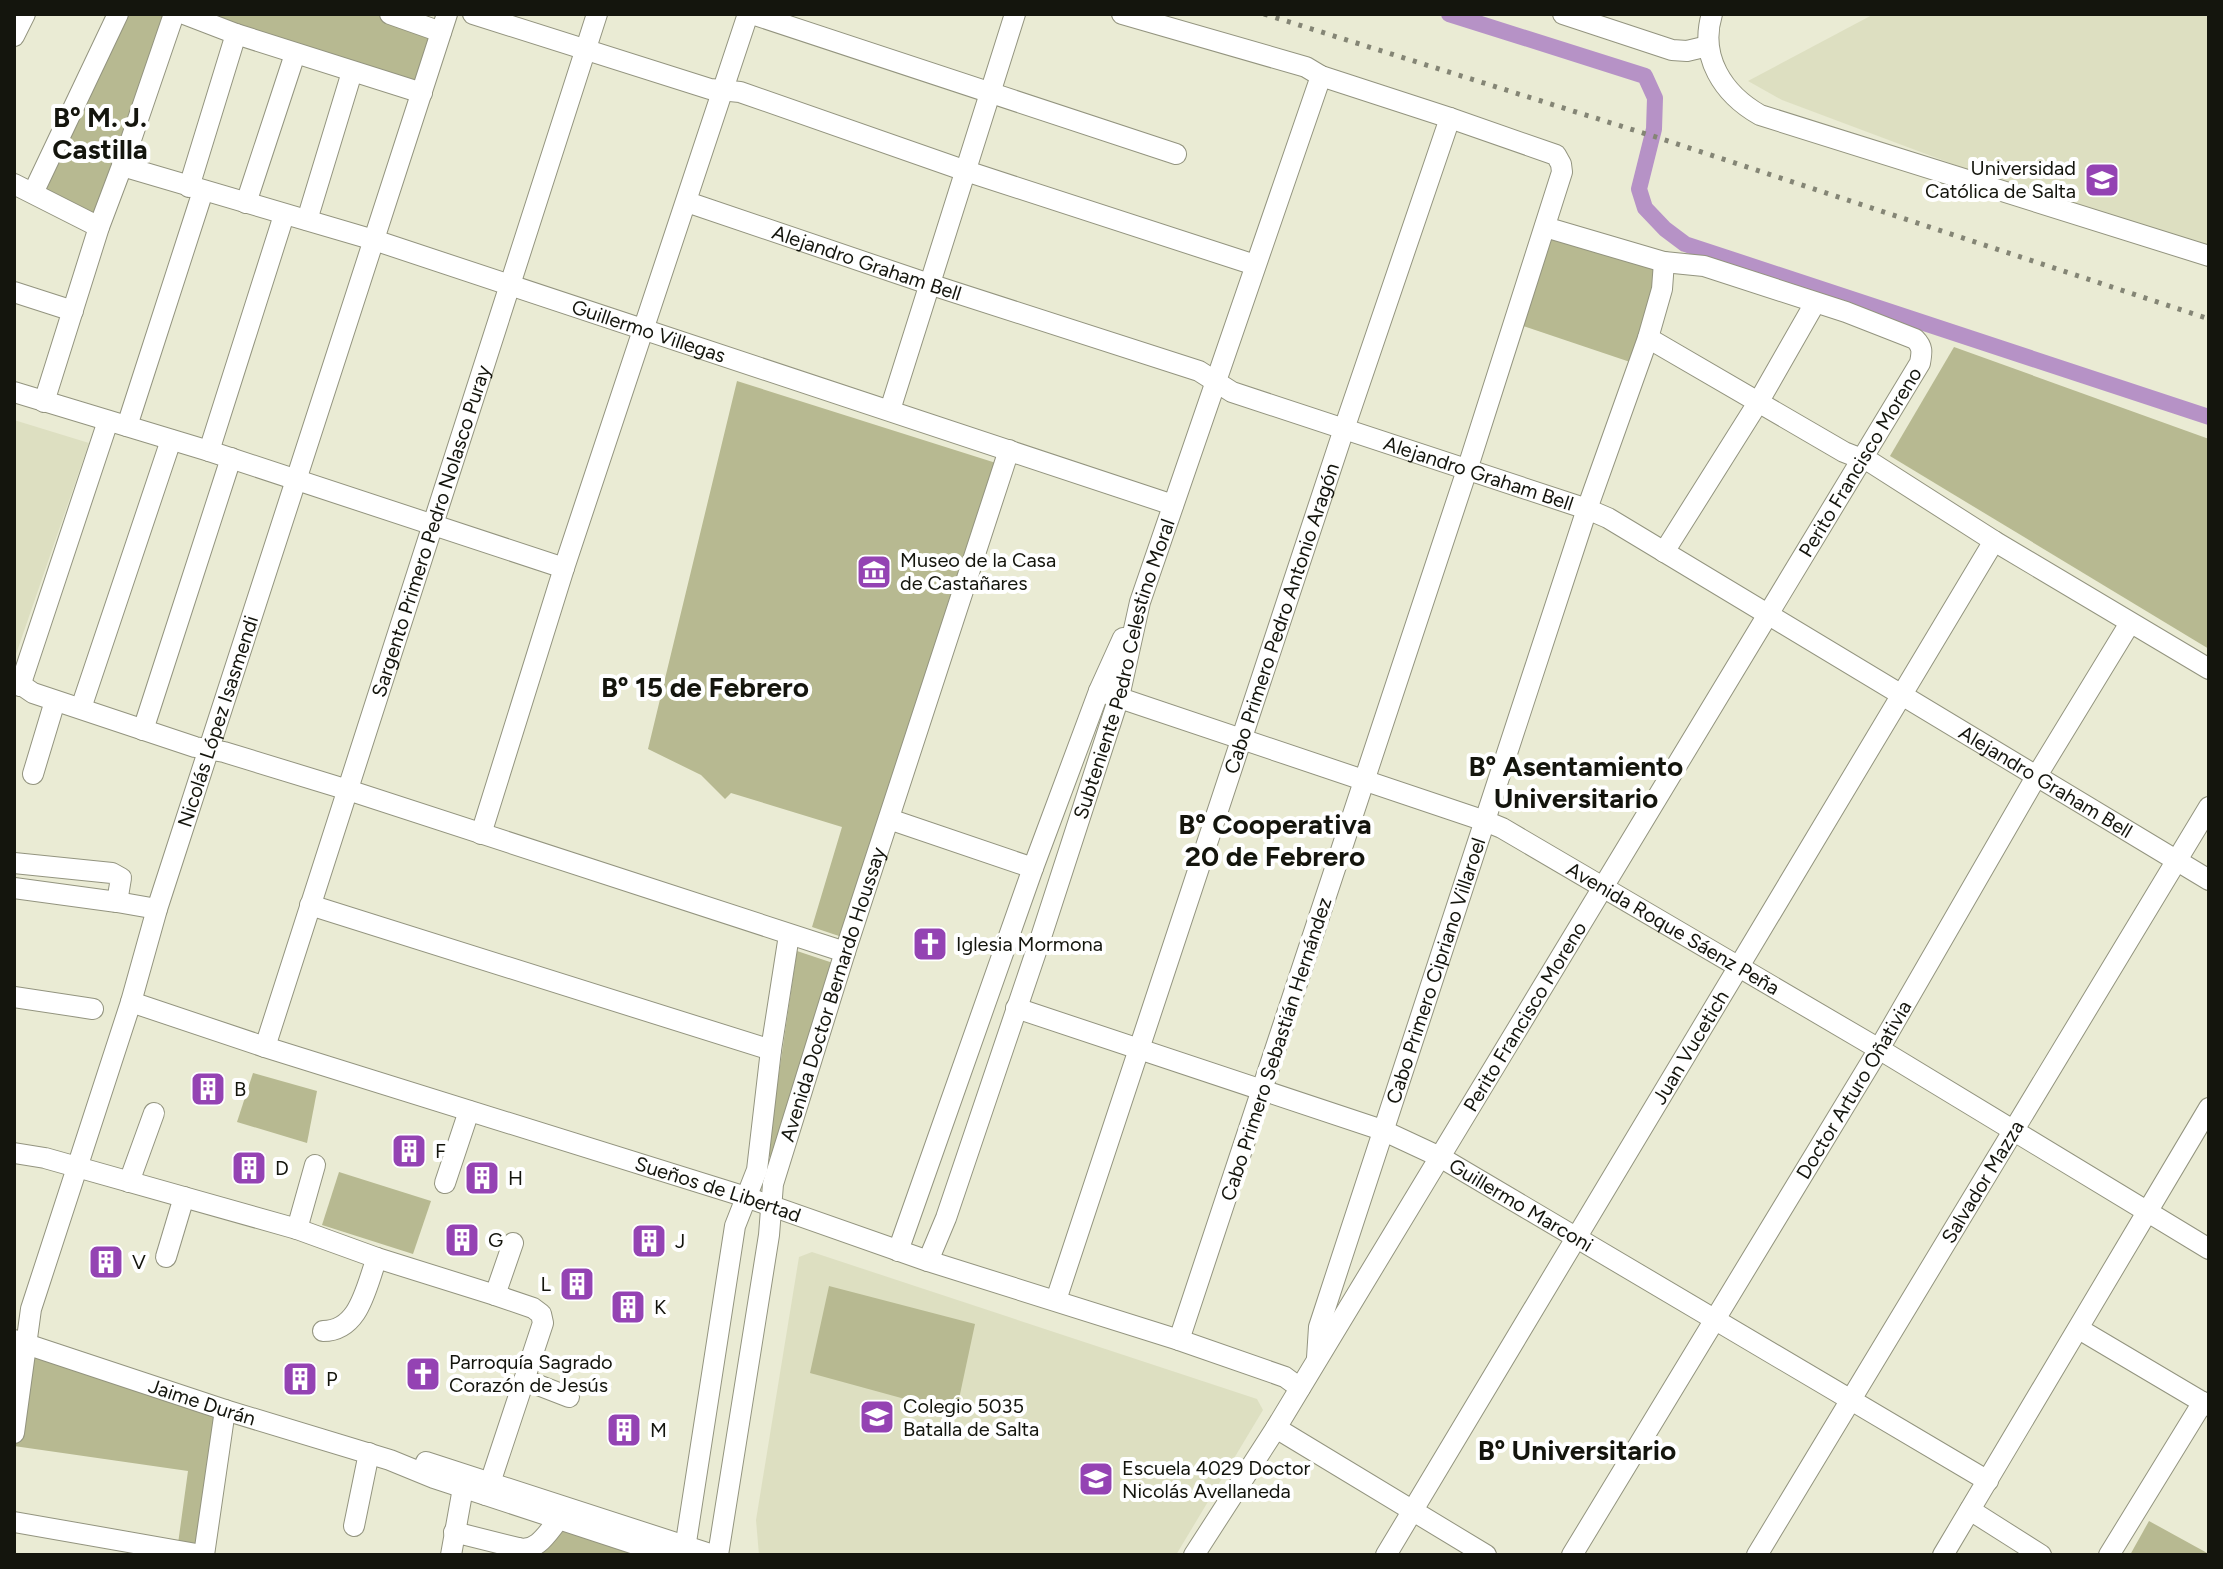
<svg xmlns="http://www.w3.org/2000/svg" width="2223" height="1569" font-family="Figtree,sans-serif">
  <style>
    .built { fill: #dddfc1 }
    .green { fill: #b7b991 }
    .lines { fill: none; stroke-linecap: round; stroke-linejoin: round }
    .canal { stroke: #b692c6; stroke-width: 16 }
    .minor-casing { stroke: #93947f; stroke-width: 22 }
    .minor { stroke: #fff; stroke-width: 20 }
    .rail { stroke: #848575; stroke-width: 5; stroke-dasharray: 4 8; stroke-linecap: butt }
    .labels { text-anchor: middle; stroke-width: 8; stroke-linejoin: round; paint-order: stroke }
    .poi-label { font-size: 20px; fill: #14150d; stroke: #fff; text-anchor: start }
    .street-label { font-size: 20px; fill: #14150d; stroke: #fff }
    .district-label { font-size: 28px; font-weight: bold; fill: #14150d; stroke: #fff }
  </style>
  <rect width="100%" height="100%" fill="#eaebd4"/>
  <g class="built">
    <path d="M 1874,14 L 2209,14 L 2209,260 L 1782,100 L 1748,81 Z"/>
    <path d="M 14,420 L 89,443 L 14,660 Z"/>
    <path d="M 812,1252 L 1257,1399 L 1263,1410 L 1176,1555 L 759,1555 L 756,1520 L 799,1257 Z"/>
  </g>
  <g class="green">
    <path d="M 118,14 L 174,14 L 99,227 L 33,193 Z"/>
    <path d="M 185,14 L 384,14 L 441,32 L 422,93 Z"/>
    <path d="M 1545,227 L 1664,262 L 1639,365 L 1514,323 Z"/>
    <path d="M 1954,347 L 2209,439 L 2209,649 L 1890,456 Z"/>
    <path d="M 737,381 L 996,463 L 876,833 L 839,936 L 812,927 L 842,827 L 731,793 L 725,799 L 701,775 L 648,749 Z"/>
    <path d="M 797,951 L 836,964 L 774,1161 L 767,1154 Z"/>
    <path d="M 253,1073 L 317,1091 L 307,1143 L 237,1122 Z"/>
    <path d="M 339,1172 L 431,1201 L 413,1254 L 322,1225 Z"/>
    <path d="M 829,1286 L 975,1324 L 956,1413 L 810,1373 Z"/>
    <path d="M 27,1345 L 221,1408 L 204,1555 L 177,1551 L 188,1471 L 14,1446 L 14,1433 Z"/>
    <path d="M 559,1519 L 658,1555 L 517,1555 Z"/>
    <path d="M 2149,1521 L 2209,1554 L 2209,1555 L 2130,1555 Z"/>
  </g>
  <g class="lines">
    <path class="canal" d="M 1449,14 L 1645,76 L 1655,98 L 1654,129 L 1639,189 L 1645,208 L 1665,229 L 1685,244 L 2209,417"/>
    <defs>
      <g id="minor">
        <path d="M 184,14 L 236,34 L 422,93"/>
        <path d="M 390,14 L 441,32"/>
        <path d="M 473,14 L 710,89 L 740,92 L 966,171 L 1255,265"/>
        <path d="M 752,14 L 1176,154"/>
        <path d="M 1122,14 L 1306,67 L 1321,76 L 1450,118 L 1556,155 L 1561,164 L 1562,172 L 1467,470 L 1179,1340"/>
        <path d="M 1563,14 L 1672,50 L 1687,51 L 1708,46"/>
        <path d="M 1712,14 C 1699,57 1723,94 1760,115 L 2209,256"/>
        <path d="M 14,36 L 25,14"/>
        <path id="s1" d="M 122,166 L 374,240 L 1173,505"/>
        <path d="M 14,184 L 99,227"/>
        <path d="M 189,187 L 236,34"/>
        <path d="M 33,193 L 118,14"/>
        <path id="s2" d="M 687,202 L 929,284 L 1199,371 L 1232,392 L 1587,509 L 1608,518 L 2209,880"/>
        <path d="M 246,203 L 295,54"/>
        <path d="M 307,220 L 352,72"/>
        <path d="M 14,292 L 73,311"/>
        <path d="M 1648,338 L 1844,452 L 1872,463 L 1994,541 L 2209,669"/>
        <path d="M 14,392 L 209,451 L 564,568"/>
        <path d="M 44,402 L 99,227 L 122,166 L 174,14"/>
        <path d="M 890,410 L 1015,14"/>
        <path d="M 127,426 L 203,191"/>
        <path d="M 209,451 L 284,215"/>
        <path d="M 1664,552 L 1759,401 L 1815,303"/>
        <path d="M 14,680 L 33,693 L 195,747 L 224,752 L 348,790 L 845,952"/>
        <path d="M 20,686 L 108,421"/>
        <path id="s3" d="M 1099,691 L 1485,821 L 1502,828 L 1879,1049 L 2209,1249"/>
        <path d="M 81,708 L 171,440"/>
        <path d="M 143,730 L 231,458"/>
        <path d="M 33,774 L 55,701"/>
        <path d="M 889,819 L 1033,868"/>
        <path d="M 481,834 L 564,568 L 748,14"/>
        <path d="M 14,863 L 112,873 L 121,878 L 117,902"/>
        <path d="M 14,888 L 117,902 L 157,909"/>
        <path d="M 310,905 L 771,1050"/>
        <path d="M 14,997 L 93,1009"/>
        <path id="s4" d="M 131,1002 L 265,1047 L 746,1197 L 928,1261 L 1179,1340 L 1285,1377 L 1300,1388"/>
        <path id="s5" d="M 1016,1008 L 1382,1130 L 1440,1157 L 1988,1481"/>
        <path id="s6" d="M 265,1047 L 597,14"/>
        <path d="M 14,1153 L 45,1158 L 297,1229 L 377,1258 L 495,1295 L 533,1308 L 541,1314 L 543,1323 L 486,1495"/>
        <path d="M 129,1182 L 154,1113"/>
        <path d="M 445,1183 L 469,1111"/>
        <path d="M 297,1229 L 315,1165"/>
        <path d="M 898,1251 L 1033,868 L 1099,691 L 1123,638"/>
        <path d="M 166,1257 L 184,1197"/>
        <path id="s7" d="M 928,1261 L 946,1218 L 1042,934 L 1119,697 L 1140,602 L 1321,76"/>
        <path d="M 495,1295 L 513,1243"/>
        <path id="s8" d="M 1056,1300 L 1344,429 L 1450,118"/>
        <path d="M 2079,1329 L 2209,1406"/>
        <path d="M 323,1331 C 360,1331 366,1286 377,1258"/>
        <path id="s9" d="M 14,1340 L 225,1410 L 390,1460 L 434,1478 L 635,1544 L 674,1555"/>
        <path id="s10" d="M 1317,1358 L 1319,1327 L 1587,509 L 1648,338 L 1662,289 L 1664,262"/>
        <path d="M 525,1380 L 569,1397"/>
        <path d="M 1276,1428 L 1486,1555"/>
        <path id="s11" d="M 14,1433 L 31,1309 L 131,1002 L 157,909 L 447,14"/>
        <path d="M 426,1462 L 713,1555"/>
        <path d="M 1970,1510 L 2041,1555"/>
        <path d="M 14,1522 L 202,1555"/>
        <path d="M 354,1526 L 369,1453"/>
        <path d="M 454,1532 L 518,1548 L 516,1555"/>
        <path d="M 518,1548 C 537,1553 548,1532 559,1519"/>
        <path d="M 204,1555 L 225,1410"/>
        <path d="M 451,1555 L 463,1488"/>
        <path d="M 684,1555 L 735,1226 L 757,1170 L 771,1050 L 789,935"/>
        <path id="s12" d="M 718,1555 L 769,1235 L 773,1184 L 845,952 L 1009,450"/>
        <path id="s13" d="M 1194,1555 L 1276,1428 L 1920,363 C 1922,352 1923,347 1915,339 L 1846,312 L 1704,266 L 1664,262 L 1545,227"/>
        <path id="s14" d="M 1386,1555 L 1994,541"/>
        <path id="s15" d="M 1572,1555 L 1879,1049 L 2036,777 L 2130,623"/>
        <path id="s16" d="M 1757,1555 L 2209,807"/>
        <path d="M 1943,1555 L 2209,1108"/>
        <path d="M 2109,1555 L 2203,1402"/>
      </g>
    </defs>
    <use href="#minor" class="minor-casing"/>
    <use href="#minor" class="minor"/>
    <path class="rail" d="M 1264,14 L 1659,138 L 2209,319"/>
  </g>
  <defs>
    <symbol id="university-square" viewBox="-11 -11 22 22"><rect x="-9" y="-9" width="18" height="18" rx="4" fill="#9443b3" stroke="#fff"/><path d="M0-5L7-2L0 1L-7-2ZM-4 1L0 2.5L4 1V4Q0 6-4 4Z" fill="#fff"/></symbol>
    <symbol id="museum-square" viewBox="-11 -11 22 22"><rect x="-9" y="-9" width="18" height="18" rx="4" fill="#9443b3" stroke="#fff"/><path d="M0-6L6-3V-2H-6V-3ZM-5-1h2V3h-2ZM-1-1h2V3h-2ZM3-1h2V3H3ZM-6 4H6V6H-6Z" fill="#fff"/></symbol>
    <symbol id="church-square" viewBox="-11 -11 22 22"><rect x="-9" y="-9" width="18" height="18" rx="4" fill="#9443b3" stroke="#fff"/><path d="M-1.2-6h2.4v3.5h3.3v2.4h-3.3V6h-2.4V-.1h-3.3v-2.4h3.3Z" fill="#fff"/></symbol>
    <symbol id="building-square" viewBox="-11 -11 22 22"><rect x="-9" y="-9" width="18" height="18" rx="4" fill="#9443b3" stroke="#fff"/><path d="M-4-6H4V6H1V3H-1V6H-4ZM-2.5-4.3h1.7v1.8h-1.7ZM.8-4.3h1.7v1.8H.8ZM-2.5-1h1.7V.8h-1.7ZM.8-1h1.7V.8H.8Z" fill="#fff"/></symbol>
    <symbol id="school-square" viewBox="-11 -11 22 22"><rect x="-9" y="-9" width="18" height="18" rx="4" fill="#9443b3" stroke="#fff"/><path d="M0-5L7-2L0 1L-7-2ZM-4 1L0 2.5L4 1V4Q0 6-4 4Z" fill="#fff"/></symbol>
  </defs>
  <g fill-rule="evenodd">
    <use href="#university-square" x="2082" y="160" width="40" height="40"/>
    <use href="#museum-square" x="854" y="552" width="40" height="40"/>
    <use href="#church-square" x="910" y="924" width="40" height="40"/>
    <use href="#building-square" x="188" y="1069" width="40" height="40"/>
    <use href="#building-square" x="389" y="1131" width="40" height="40"/>
    <use href="#building-square" x="229" y="1148" width="40" height="40"/>
    <use href="#building-square" x="462" y="1158" width="40" height="40"/>
    <use href="#building-square" x="442" y="1220" width="40" height="40"/>
    <use href="#building-square" x="629" y="1221" width="40" height="40"/>
    <use href="#building-square" x="86" y="1242" width="40" height="40"/>
    <use href="#building-square" x="557" y="1264" width="40" height="40"/>
    <use href="#building-square" x="608" y="1287" width="40" height="40"/>
    <use href="#church-square" x="403" y="1354" width="40" height="40"/>
    <use href="#building-square" x="280" y="1359" width="40" height="40"/>
    <use href="#school-square" x="857" y="1397" width="40" height="40"/>
    <use href="#building-square" x="604" y="1410" width="40" height="40"/>
    <use href="#school-square" x="1076" y="1459" width="40" height="40"/>
  </g>
  <g class="labels">
    <g class="poi-label">
      <text x="2076" y="175" text-anchor="end">Universidad<tspan x="2076" dy="23">Católica de Salta</tspan></text>
      <text x="900" y="567">Museo de la Casa<tspan x="900" dy="23">de Castañares</tspan></text>
      <text x="956" y="951">Iglesia Mormona</text>
      <text x="234" y="1096">B</text>
      <text x="435" y="1158">F</text>
      <text x="275" y="1175">D</text>
      <text x="508" y="1185">H</text>
      <text x="488" y="1247">G</text>
      <text x="675" y="1248">J</text>
      <text x="132" y="1269">V</text>
      <text x="551" y="1291" text-anchor="end">L</text>
      <text x="654" y="1314">K</text>
      <text x="449" y="1369">Parroquía Sagrado<tspan x="449" dy="23">Corazón de Jesús</tspan></text>
      <text x="326" y="1386">P</text>
      <text x="903" y="1413">Colegio 5035<tspan x="903" dy="23">Batalla de Salta</tspan></text>
      <text x="650" y="1437">M</text>
      <text x="1122" y="1475">Escuela 4029 Doctor<tspan x="1122" dy="23">Nicolás Avellaneda</tspan></text>
    </g>
    <g class="street-label">
      <text dy="7" stroke="none"><textPath href="#s2" startOffset="190">Alejandro Graham Bell</textPath></text>
      <text dy="7" stroke="none"><textPath href="#s1" startOffset="552">Guillermo Villegas</textPath></text>
      <text dy="7" stroke="none"><textPath href="#s13" startOffset="1280">Perito Francisco Moreno</textPath></text>
      <text dy="7" stroke="none"><textPath href="#s2" startOffset="838">Alejandro Graham Bell</textPath></text>
      <text dy="7" stroke="none"><textPath href="#s6" startOffset="542">Sargento Primero Pedro Nolasco Puray</textPath></text>
      <text dy="7" stroke="none"><textPath href="#s8" startOffset="718">Cabo Primero Pedro Antonio Aragón</textPath></text>
      <text dy="7" stroke="none"><textPath href="#s7" startOffset="624">Subteniente Pedro Celestino Moral</textPath></text>
      <text dy="7" stroke="none"><textPath href="#s11" startOffset="742">Nicolás López Isasmendi</textPath></text>
      <text dy="7" stroke="none"><textPath href="#s2" startOffset="1486">Alejandro Graham Bell</textPath></text>
      <text dy="7" stroke="none"><textPath href="#s3" startOffset="624">Avenida Roque Sáenz Peña</textPath></text>
      <text dy="7" stroke="none"><textPath href="#s10" startOffset="406">Cabo Primero Cipriano Villaroel</textPath></text>
      <text dy="7" stroke="none"><textPath href="#s12" startOffset="574">Avenida Doctor Bernardo Houssay</textPath></text>
      <text dy="7" stroke="none"><textPath href="#s13" startOffset="632">Perito Francisco Moreno</textPath></text>
      <text dy="7" stroke="none"><textPath href="#s14" startOffset="592">Juan Vucetich</textPath></text>
      <text transform="translate(1276 1049) rotate(-72)" y="7">Cabo Primero Sebastián Hernández</text>
      <text dy="7" stroke="none"><textPath href="#s15" startOffset="544">Doctor Arturo Oñativia</textPath></text>
      <text dy="7" stroke="none"><textPath href="#s16" startOffset="436">Salvador Mazza</textPath></text>
      <text dy="7" stroke="none"><textPath href="#s4" startOffset="616">Sueños de Libertad</textPath></text>
      <text dy="7" stroke="none"><textPath href="#s5" startOffset="544">Guillermo Marconi</textPath></text>
      <text dy="7" stroke="none"><textPath href="#s9" startOffset="198">Jaime Durán</textPath></text>
    </g>
    <g class="district-label">
      <text x="100" y="127">Bº M. J.<tspan x="100" dy="32">Castilla</tspan></text>
      <text x="705" y="697">Bº 15 de Febrero</text>
      <text x="1576" y="776">Bº Asentamiento<tspan x="1576" dy="32">Universitario</tspan></text>
      <text x="1275" y="834">Bº Cooperativa<tspan x="1275" dy="32">20 de Febrero</tspan></text>
      <text x="1577" y="1460">Bº Universitario</text>
    </g>
  </g>
  <rect width="2223" height="1569" fill="none" stroke="#14150d" stroke-width="32"/>
</svg>
